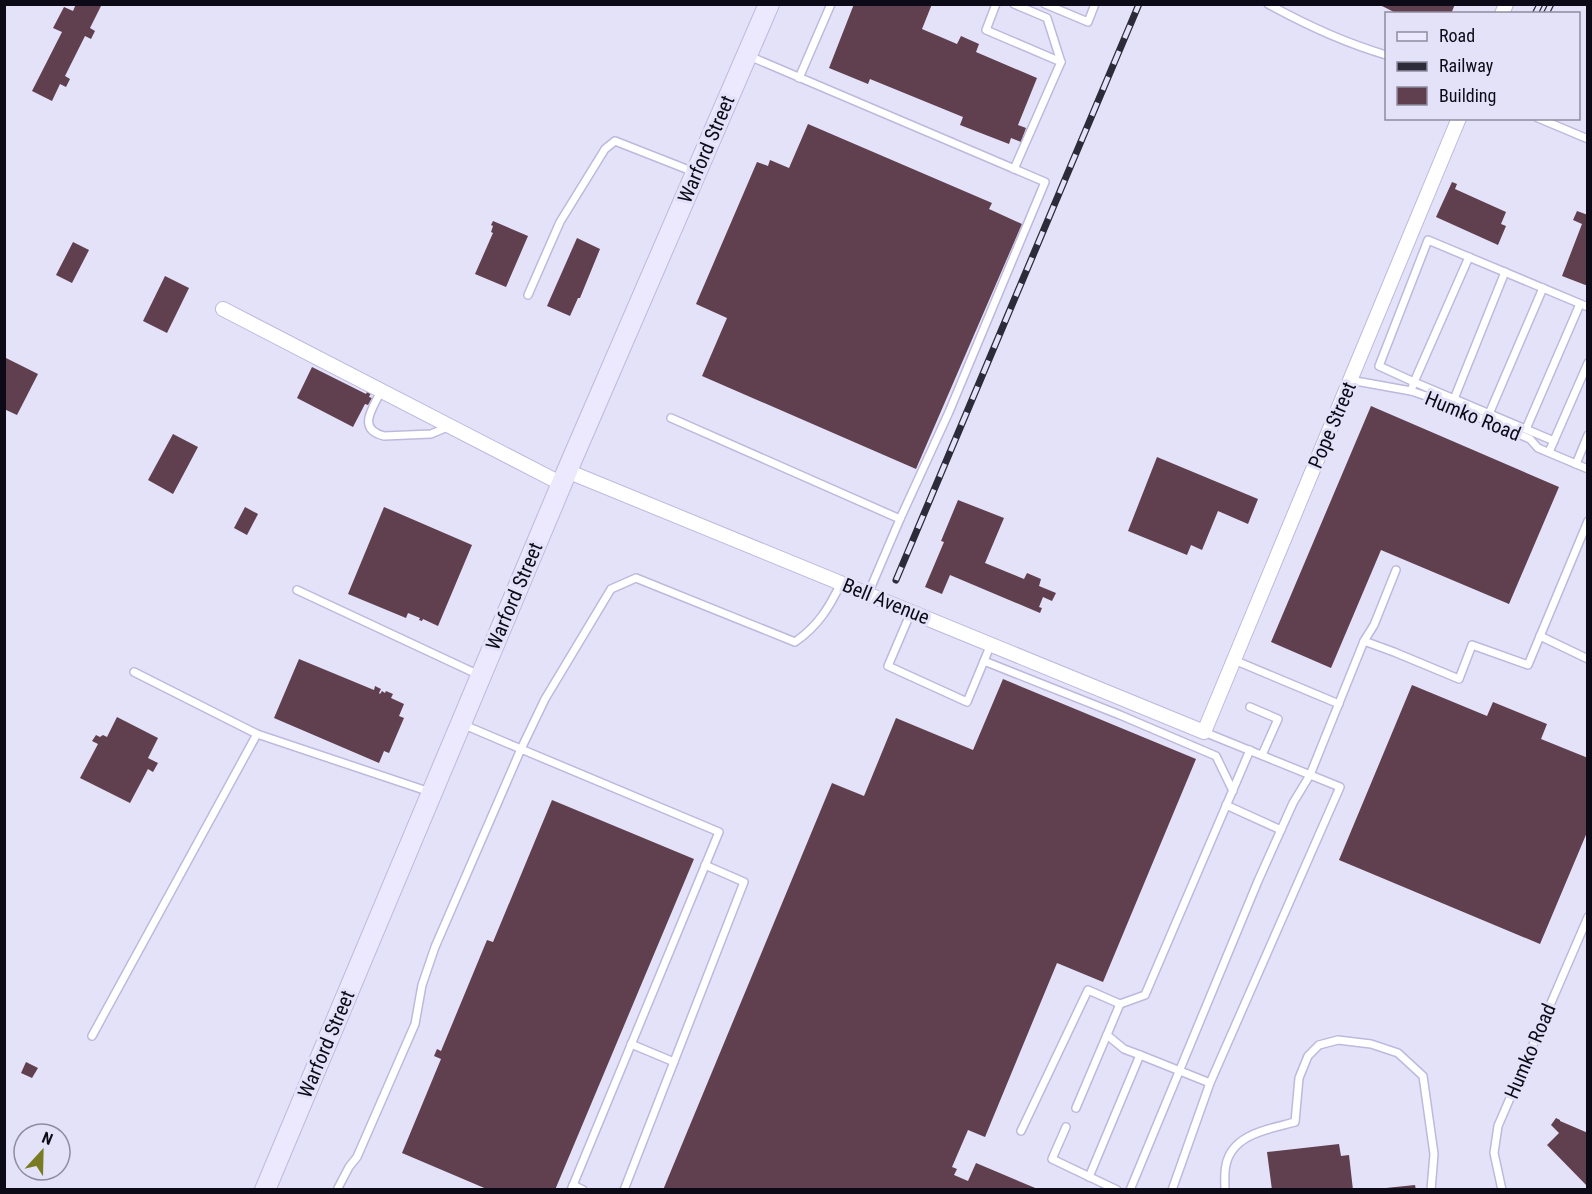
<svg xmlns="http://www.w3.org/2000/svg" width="1592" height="1194" font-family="'Roboto Condensed',sans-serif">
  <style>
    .building { fill: #603f4e }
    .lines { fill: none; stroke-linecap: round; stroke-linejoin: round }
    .lane-casing { stroke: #bdb9de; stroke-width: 10 }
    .street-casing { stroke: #bdb9de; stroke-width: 16 }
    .secondary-casing { stroke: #bdb9de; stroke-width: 22 }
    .lane { stroke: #fff; stroke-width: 7 }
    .street { stroke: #fff; stroke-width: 14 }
    .secondary { stroke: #ece8fe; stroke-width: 20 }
    .rail-casing { stroke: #2d2b39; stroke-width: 7 }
    .rail { stroke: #e4e2f9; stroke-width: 4.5; stroke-dasharray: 14; stroke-linecap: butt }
    .labels { text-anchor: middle; stroke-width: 6; stroke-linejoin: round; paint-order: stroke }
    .street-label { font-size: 20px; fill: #0c0a16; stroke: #e4e2f9 }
  </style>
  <rect width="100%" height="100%" fill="#e4e2f9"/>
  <g class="building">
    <path d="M 76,4 L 102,4 L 90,28 L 95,31 L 91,39 L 85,36 L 65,76 L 70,79 L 66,87 L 60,84 L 52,101 L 32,91 L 62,32 L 53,28 L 64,7 L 73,11 Z"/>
    <path d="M 854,4 L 932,4 L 922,29 L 957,44 L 961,36 L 979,44 L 976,52 L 1037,78 L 1018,125 L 1026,128 L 1021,142 L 1011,138 L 1009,144 L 960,125 L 963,117 L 870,79 L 868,84 L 829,68 Z"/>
    <path d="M 1378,4 L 1455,4 L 1451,14 L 1398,14 Z"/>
    <path d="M 808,124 L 992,203 L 989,209 L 1022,224 L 916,469 L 702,376 L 727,318 L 696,304 L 757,162 L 768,166 L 770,160 L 789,168 Z"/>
    <path d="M 1452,182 L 1457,184 L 1455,189 L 1506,212 L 1501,224 L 1506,226 L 1498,245 L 1436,217 Z"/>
    <path d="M 1577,211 L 1588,215 L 1588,286 L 1562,276 L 1582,224 L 1573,220 Z"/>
    <path d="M 493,221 L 528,236 L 506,287 L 475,274 L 493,233 L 491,232 L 493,226 L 491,225 Z"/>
    <path d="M 577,238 L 600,249 L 580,298 L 578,298 L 570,316 L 547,306 Z"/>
    <path d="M 73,242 L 89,250 L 72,283 L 56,275 Z"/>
    <path d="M 165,276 L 189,288 L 167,333 L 143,321 Z"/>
    <path d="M 6,358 L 38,374 L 17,415 L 4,409 L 4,360 Z"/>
    <path d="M 312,367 L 366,394 L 367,392 L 371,393 L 369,397 L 372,398 L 368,405 L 365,404 L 353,427 L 297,398 Z"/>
    <path d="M 1371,406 L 1559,487 L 1509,604 L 1381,550 L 1331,668 L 1271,642 Z"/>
    <path d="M 173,434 L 198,447 L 173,494 L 148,480 Z"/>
    <path d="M 1157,457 L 1258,499 L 1248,524 L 1218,511 L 1202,550 L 1191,545 L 1187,555 L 1128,531 Z"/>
    <path d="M 958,500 L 1004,518 L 985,563 L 1024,579 L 1027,573 L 1041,579 L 1039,586 L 1056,593 L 1052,601 L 1043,597 L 1039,607 L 1042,608 L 1040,613 L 950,575 L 942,594 L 925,587 L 944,542 L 941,541 Z"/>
    <path d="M 245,507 L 258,514 L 247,535 L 234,528 Z"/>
    <path d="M 384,507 L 472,545 L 438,626 L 423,619 L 422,621 L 419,620 L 420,618 L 408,613 L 406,618 L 348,594 Z"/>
    <path d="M 299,659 L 374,690 L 375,686 L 381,689 L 379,693 L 380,694 L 382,691 L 385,693 L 386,691 L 393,694 L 391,698 L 404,704 L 399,716 L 404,718 L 389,753 L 384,751 L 379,763 L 274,718 Z"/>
    <path d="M 1003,679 L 1196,759 L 1103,982 L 1057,963 L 985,1137 L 968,1130 L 952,1167 L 957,1169 L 954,1175 L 968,1181 L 976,1163 L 1040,1190 L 663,1190 L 832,783 L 864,796 L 896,718 L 973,750 Z"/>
    <path d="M 1412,685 L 1487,716 L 1493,702 L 1547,724 L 1541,739 L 1588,758 L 1588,830 L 1540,944 L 1339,860 Z"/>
    <path d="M 117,717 L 158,738 L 148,758 L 158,763 L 153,772 L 148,769 L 130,803 L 80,778 L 98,744 L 92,741 L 96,735 L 100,737 L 103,735 L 107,737 Z"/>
    <path d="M 552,800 L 694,859 L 555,1190 L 489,1190 L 402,1153 L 441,1059 L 434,1056 L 437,1049 L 441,1051 L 487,940 L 493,942 Z"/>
    <path d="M 26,1062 L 38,1068 L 32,1078 L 21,1073 Z"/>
    <path d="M 1556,1118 L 1560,1120 L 1560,1121 L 1588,1133 L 1588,1187 L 1547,1145 L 1559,1133 L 1551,1125 Z"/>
    <path d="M 1339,1144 L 1341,1156 L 1349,1155 L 1353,1190 L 1272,1190 L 1267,1152 Z"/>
    <path d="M 1415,1185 L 1416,1190 L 1386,1190 L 1386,1188 Z"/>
  </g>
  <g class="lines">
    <defs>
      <g id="lane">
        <path d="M 996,4 L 986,30 L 1061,62 L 1014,169"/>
        <path d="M 1014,4 L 1047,18 L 1061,62"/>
        <path d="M 1045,4 L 1088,22 L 1095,4"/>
        <path d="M 1268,4 C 1306,25 1345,43 1386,55"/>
        <path d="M 749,56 L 1045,182 L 949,412 L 900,519"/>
        <path d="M 799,78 L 831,4"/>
        <path d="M 1538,118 L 1588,139"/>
        <path d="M 1469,257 L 1414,382 L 1554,441"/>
        <path d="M 528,295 L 560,222 L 605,149 L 615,141 L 694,172"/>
        <path d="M 1350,380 L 1411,391 L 1435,399 L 1530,439 L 1538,448 L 1588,469"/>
        <path d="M 381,391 C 373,408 356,429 384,436 L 431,434 L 450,426"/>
        <path d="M 1411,391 L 1414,382 L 1379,366 L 1428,240 L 1588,307"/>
        <path d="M 1454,399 L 1505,272"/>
        <path d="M 1489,414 L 1543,288"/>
        <path d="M 671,418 L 900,519 L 868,594"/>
        <path d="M 1526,429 L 1580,304"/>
        <path d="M 1549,452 L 1588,363"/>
        <path d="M 1576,464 L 1588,435"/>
        <path d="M 297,590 L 479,675"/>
        <path d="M 911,612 L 888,666 L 967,702 L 984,661"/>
        <path d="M 1540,636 L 1588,659"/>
        <path d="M 1364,641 L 1394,652 L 1459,679 L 1472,645 L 1528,665 L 1588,521"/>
        <path d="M 991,644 L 984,661 L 1120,715 L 1216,756 L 1233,791"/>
        <path d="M 1234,660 L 1339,704"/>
        <path d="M 134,672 L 257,734 L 430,792"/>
        <path d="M 1250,707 L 1278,719 L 1262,755"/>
        <path d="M 462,724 L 521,749 L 545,699 L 611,589 L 636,578 L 795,642 C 818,626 829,608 841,583"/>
        <path d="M 1226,805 L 1281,830"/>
        <path d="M 1107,1035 L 1124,1049 L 1140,1055"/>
        <path d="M 92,1036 L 257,734"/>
        <path d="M 631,1044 L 674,1062"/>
        <path d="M 1076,1108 L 1120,1004"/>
        <path d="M 1066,1127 L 1052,1159 L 1117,1190"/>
        <path d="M 1021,1131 L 1088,990 L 1120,1004 L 1145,995 L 1250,750"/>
        <path d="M 1089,1177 L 1140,1055 L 1210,1083"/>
        <path d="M 573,1185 L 583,1190"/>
        <path d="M 338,1188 L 349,1167 L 357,1157 L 415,1024 L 422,985 L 435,947 L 521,749 L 719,832 L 571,1190"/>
        <path d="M 624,1190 L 744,882 L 705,865"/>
        <path d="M 1130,1190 L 1258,881 L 1293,803 L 1310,775 L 1364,641 L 1374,625 L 1396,570"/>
        <path d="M 1172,1190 L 1210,1083 L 1340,787 L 1204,732"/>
        <path d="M 1225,1190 C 1225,1182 1224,1173 1226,1165 C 1232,1134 1269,1129 1295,1122 L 1299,1078 L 1308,1056 L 1319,1045 L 1338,1040 L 1371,1044 L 1398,1053 L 1423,1076 L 1434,1154 L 1431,1190"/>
        <path d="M 1502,1190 L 1494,1153 L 1498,1126 L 1588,917"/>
      </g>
      <g id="street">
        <path d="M 1502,14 L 1506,4"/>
        <path d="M 223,309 L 562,484"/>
        <path d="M 567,471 L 1204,732 L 1459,118"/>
      </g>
      <path id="secondary" d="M 265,1190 L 567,471 L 769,4"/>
    </defs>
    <use href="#lane" class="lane-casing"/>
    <use href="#street" class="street-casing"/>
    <use href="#secondary" class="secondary-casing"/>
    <use href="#lane" class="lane"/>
    <use href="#street" class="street"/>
    <use href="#secondary" class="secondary"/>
    <defs>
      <g id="rail">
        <path d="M 1535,14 L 1540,4"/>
        <path d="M 1546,14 L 1551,4"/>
        <path d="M 896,580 L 1139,4"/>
      </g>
    </defs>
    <use href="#rail" class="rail-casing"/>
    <use href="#rail" class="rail"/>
  </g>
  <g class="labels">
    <g class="street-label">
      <text transform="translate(706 149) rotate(-67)" y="7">Warford Street</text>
      <text transform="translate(1473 416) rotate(22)" y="7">Humko Road</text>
      <text transform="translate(1332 425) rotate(-67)" y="7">Pope Street</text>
      <text transform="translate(514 596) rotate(-67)" y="7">Warford Street</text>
      <text transform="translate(886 601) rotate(22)" y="7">Bell Avenue</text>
      <text transform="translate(326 1044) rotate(-67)" y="7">Warford Street</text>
      <text transform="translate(1530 1051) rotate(-67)" y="7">Humko Road</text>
    </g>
  </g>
  <rect width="1592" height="1194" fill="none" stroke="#0c0a16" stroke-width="12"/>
  <rect x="1385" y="12" width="195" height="108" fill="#e4e2f9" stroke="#8e8c9e" stroke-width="1.5"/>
  <rect x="1397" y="32" width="30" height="9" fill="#ece8fe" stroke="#8e8c9e" stroke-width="1.5"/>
  <text x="1439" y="42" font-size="18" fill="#0c0a16">Road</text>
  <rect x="1397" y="62" width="30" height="9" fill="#2d2b39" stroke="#8e8c9e" stroke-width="1.5"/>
  <text x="1439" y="72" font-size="18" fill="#0c0a16">Railway</text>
  <rect x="1397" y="87" width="30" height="18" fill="#603f4e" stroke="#8e8c9e" stroke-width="1.5"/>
  <text x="1439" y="102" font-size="18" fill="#0c0a16">Building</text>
  <g transform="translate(42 1152) rotate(22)"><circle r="28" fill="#e4e2f9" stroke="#8e8c9e" stroke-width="1.5"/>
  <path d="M0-4.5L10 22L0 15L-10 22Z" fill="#797b23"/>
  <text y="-9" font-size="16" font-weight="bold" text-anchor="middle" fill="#0c0a16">N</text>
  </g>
</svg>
